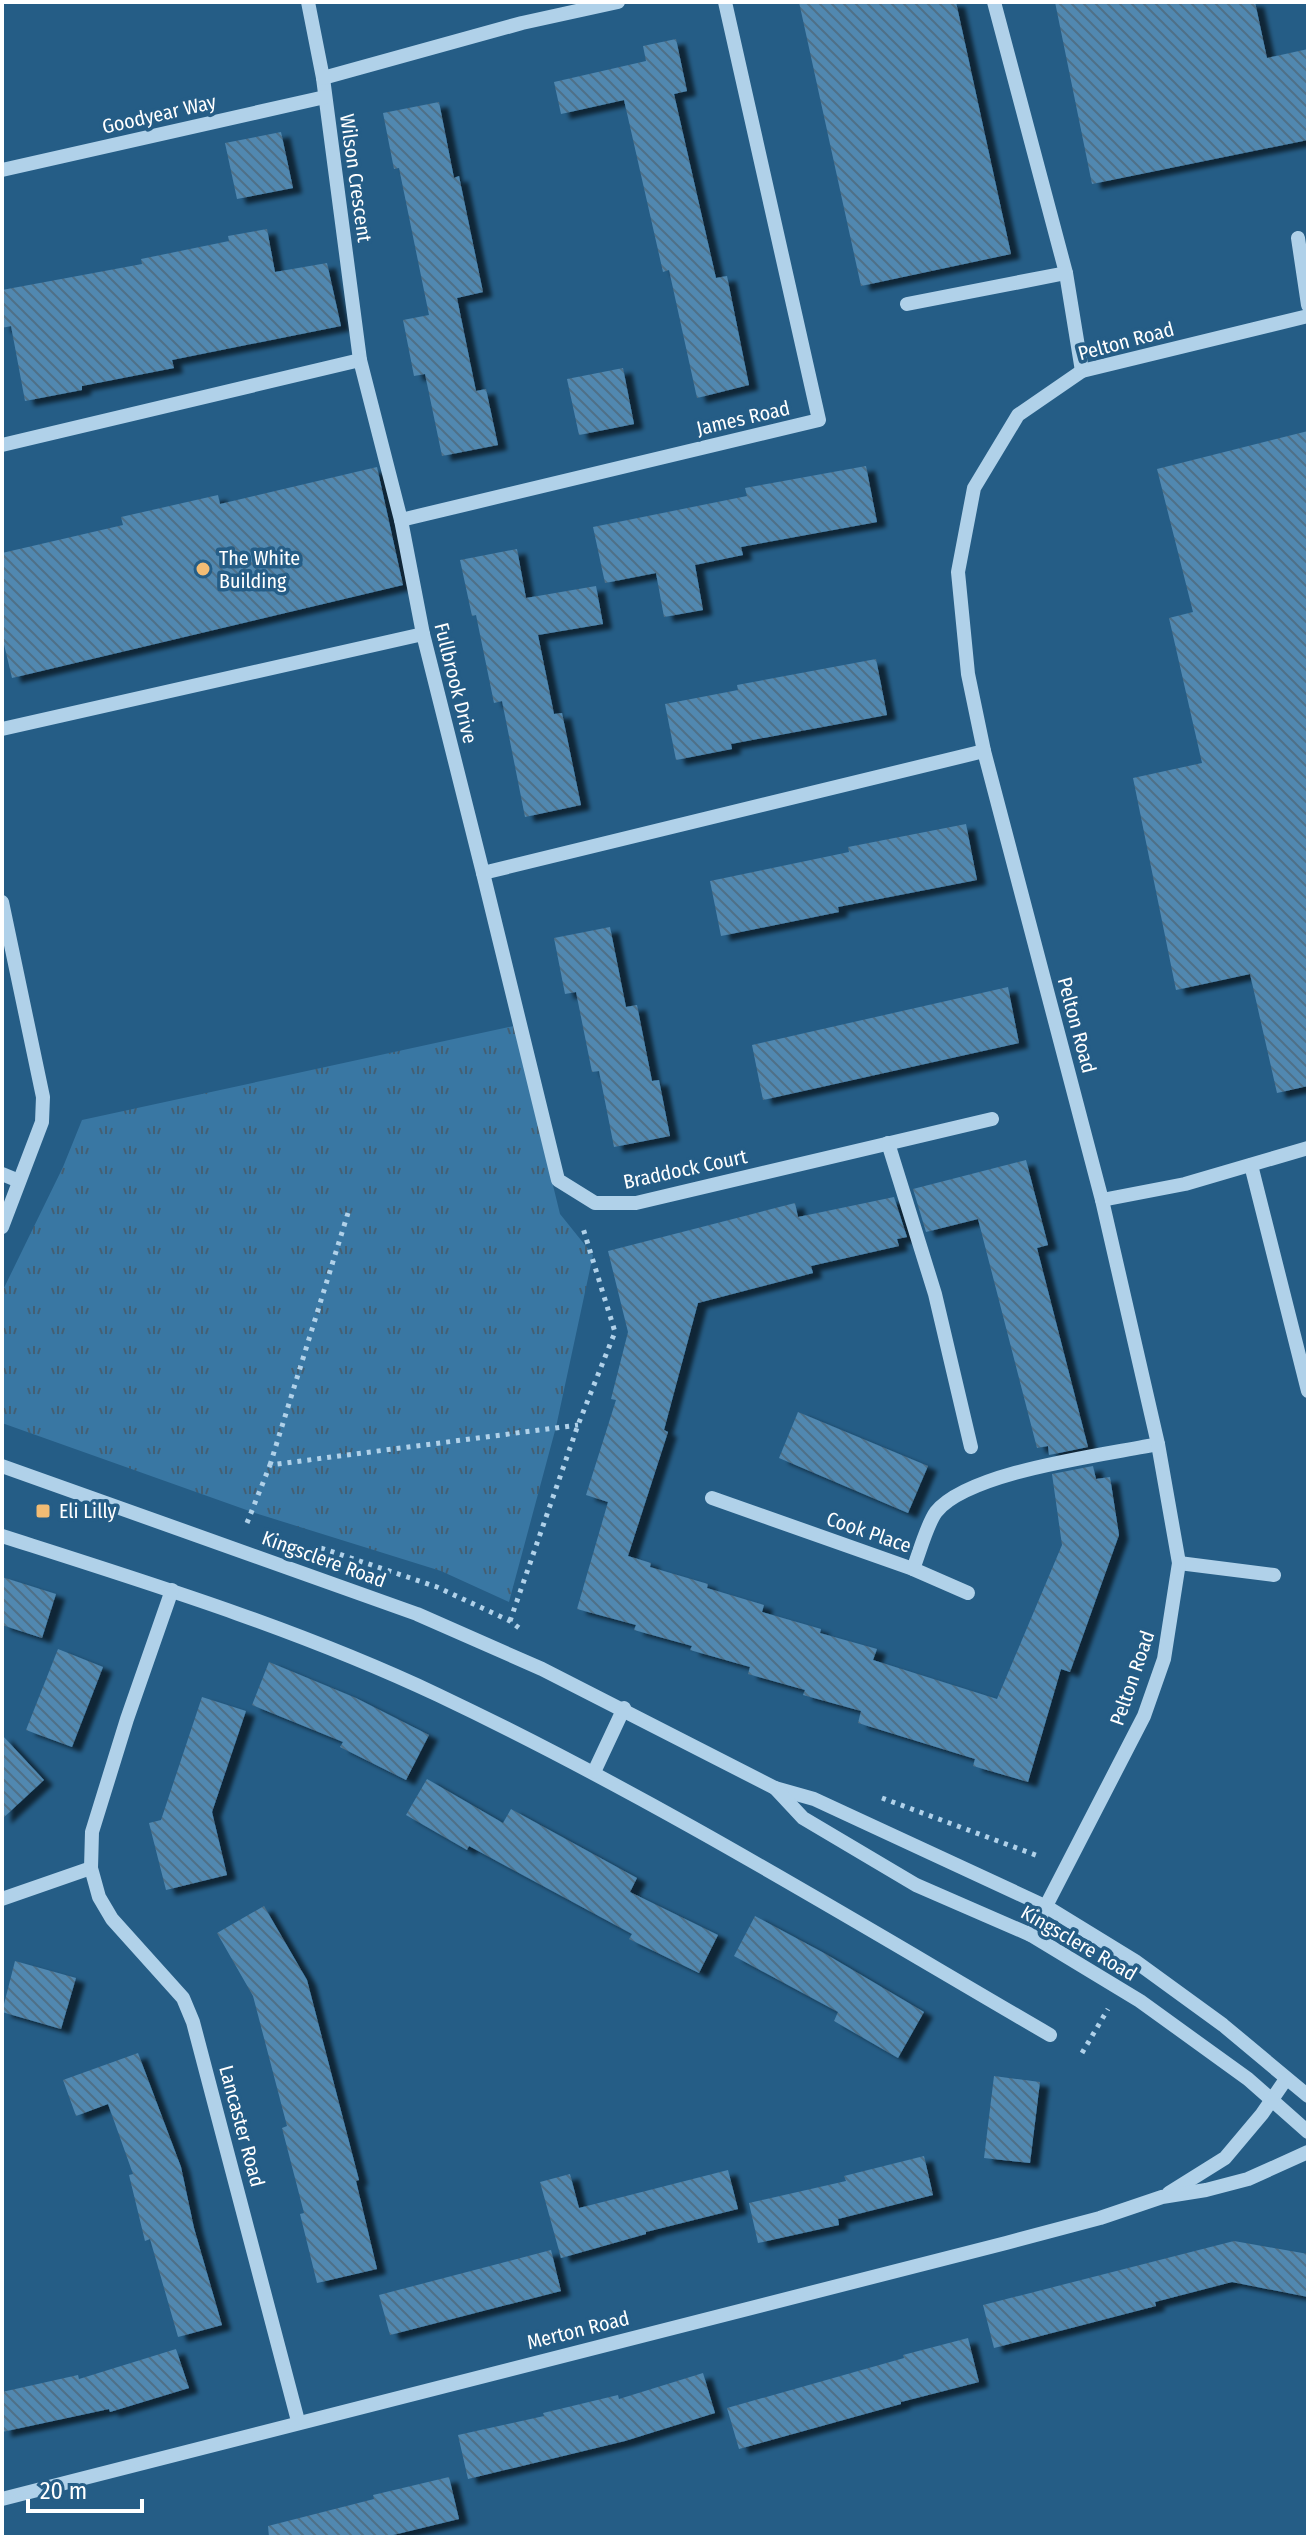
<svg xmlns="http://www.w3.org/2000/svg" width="1310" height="2539" font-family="'Fira Sans Condensed',sans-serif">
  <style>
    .grass { fill: url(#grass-tufts) }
    .building { fill: url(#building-back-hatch); filter: url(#shadow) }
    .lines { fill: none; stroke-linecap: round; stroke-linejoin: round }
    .path { stroke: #b0d1e9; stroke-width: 5; stroke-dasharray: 4 6; stroke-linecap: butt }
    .minor { stroke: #b0d1e9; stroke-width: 14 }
    .poi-dot { fill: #f2bc74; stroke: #255d86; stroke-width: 3 }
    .labels { text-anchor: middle; stroke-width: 7; stroke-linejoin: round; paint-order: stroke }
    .street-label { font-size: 20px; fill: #fff; stroke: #255d86 }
    .poi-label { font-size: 20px; fill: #fff; stroke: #255d86; text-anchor: start }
  </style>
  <defs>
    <pattern id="grass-tufts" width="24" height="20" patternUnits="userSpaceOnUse" patternTransform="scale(2)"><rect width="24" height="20" fill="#3977a3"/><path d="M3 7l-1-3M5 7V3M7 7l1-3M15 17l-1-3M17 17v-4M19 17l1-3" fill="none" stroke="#435f73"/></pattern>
    <pattern id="building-back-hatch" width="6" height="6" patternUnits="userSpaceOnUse" patternTransform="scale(2)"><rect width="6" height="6" fill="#5188b0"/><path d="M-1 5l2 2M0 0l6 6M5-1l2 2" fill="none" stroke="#4f7088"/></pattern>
    <filter id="shadow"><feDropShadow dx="9" dy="5" stdDeviation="2" flood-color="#0009"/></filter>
  </defs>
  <rect width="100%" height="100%" fill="#255d86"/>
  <path class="grass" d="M 514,1026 L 560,1214 L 593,1255 L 556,1427 L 509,1602 L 441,1571 L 255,1513 L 2,1423 L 2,1292 L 63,1167 L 82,1120 Z"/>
  <g class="building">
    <path d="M 799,2 L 956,2 L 1011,254 L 861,286 Z"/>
    <path d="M 1055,2 L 1255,2 L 1267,58 L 1308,49 L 1308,140 L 1092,184 Z"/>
    <path d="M 676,39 L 687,91 L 674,94 L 716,278 L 727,276 L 749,385 L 697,398 L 669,270 L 663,272 L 624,100 L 561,114 L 554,82 L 646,61 L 643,46 Z"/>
    <path d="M 439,102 L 454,178 L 459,176 L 483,292 L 457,298 L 476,391 L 486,389 L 498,445 L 442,456 L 425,374 L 414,376 L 403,320 L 429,315 L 399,168 L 394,169 L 383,113 Z"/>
    <path d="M 281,132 L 293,188 L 237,199 L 225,143 Z"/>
    <path d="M 267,229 L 275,272 L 327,263 L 341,326 L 172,360 L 174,368 L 82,386 L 82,390 L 25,401 L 11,326 L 2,328 L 2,290 L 142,264 L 141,259 L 229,241 L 228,236 Z"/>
    <path d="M 623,368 L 634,424 L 579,435 L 567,379 Z"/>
    <path d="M 1308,431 L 1308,1086 L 1277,1093 L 1250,974 L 1176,990 L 1133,778 L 1202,763 L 1169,618 L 1193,612 L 1157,469 Z"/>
    <path d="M 866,466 L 877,522 L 741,547 L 743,555 L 695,565 L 703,610 L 664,617 L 656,573 L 605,583 L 593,527 L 747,496 L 745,488 Z"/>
    <path d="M 377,467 L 403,585 L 12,678 L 2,636 L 2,553 L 123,525 L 121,517 L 218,495 L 220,504 Z"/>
    <path d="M 517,549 L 526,598 L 596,586 L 603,624 L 538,635 L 554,714 L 562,713 L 581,805 L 525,817 L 502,701 L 494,703 L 476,615 L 472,616 L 460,560 Z"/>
    <path d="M 876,659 L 887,715 L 731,744 L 732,749 L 676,760 L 665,704 L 738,690 L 737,685 Z"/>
    <path d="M 966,824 L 977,880 L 838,907 L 839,912 L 721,936 L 710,881 L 849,852 L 848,847 Z"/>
    <path d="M 610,927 L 626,1007 L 637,1005 L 652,1081 L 659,1080 L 670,1136 L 614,1147 L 599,1071 L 592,1072 L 576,992 L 565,994 L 554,938 Z"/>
    <path d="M 1008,987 L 1019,1043 L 763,1100 L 752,1045 Z"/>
    <path d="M 1026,1160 L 1048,1245 L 1037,1248 L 1088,1447 L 1049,1455 L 1048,1446 L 1037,1448 L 978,1219 L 926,1232 L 913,1189 Z"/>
    <path d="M 894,1197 L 907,1237 L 897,1239 L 899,1246 L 811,1266 L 813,1273 L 698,1303 L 664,1430 L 668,1432 L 628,1556 L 651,1563 L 650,1567 L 708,1584 L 707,1588 L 764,1605 L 762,1612 L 821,1629 L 820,1633 L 877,1649 L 873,1660 L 997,1699 L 1062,1545 L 1052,1474 L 1093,1466 L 1096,1479 L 1110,1477 L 1119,1535 L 1070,1672 L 1061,1669 L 1028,1782 L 973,1766 L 975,1759 L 858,1723 L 861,1711 L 803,1695 L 805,1690 L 748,1674 L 750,1667 L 690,1650 L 692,1646 L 634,1630 L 636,1625 L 577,1609 L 608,1502 L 586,1495 L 616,1400 L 611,1399 L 628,1332 L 608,1251 L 795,1203 L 798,1217 Z"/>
    <path d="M 798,1412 L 928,1466 L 908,1513 L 779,1458 Z"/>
    <path d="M 2,1577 L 56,1594 L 42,1638 L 2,1625 Z"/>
    <path d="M 58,1649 L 103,1667 L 72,1747 L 26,1730 Z"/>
    <path d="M 269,1662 L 356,1698 L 429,1735 L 406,1780 L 340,1747 L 343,1742 L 252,1705 Z"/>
    <path d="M 202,1697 L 246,1711 L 212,1812 L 227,1875 L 166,1890 L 149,1823 L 161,1820 Z"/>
    <path d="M 2,1735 L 44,1780 L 2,1819 Z"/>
    <path d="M 427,1779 L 503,1823 L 511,1809 L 637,1878 L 630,1892 L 718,1935 L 699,1973 L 629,1939 L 632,1934 L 469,1846 L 467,1850 L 406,1815 Z"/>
    <path d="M 264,1906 L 307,1980 L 359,2180 L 356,2181 L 377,2269 L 317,2283 L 300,2214 L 304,2213 L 282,2128 L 287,2126 L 253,1996 L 217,1933 Z"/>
    <path d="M 755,1916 L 824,1953 L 924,2012 L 898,2058 L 834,2021 L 838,2012 L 734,1956 Z"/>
    <path d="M 15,1961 L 76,1978 L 61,2029 L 2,2012 Z"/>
    <path d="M 138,2053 L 181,2167 L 194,2228 L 222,2325 L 178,2337 L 150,2239 L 145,2241 L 129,2175 L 133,2174 L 108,2104 L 76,2116 L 63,2080 Z"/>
    <path d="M 994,2076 L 1040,2082 L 1030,2163 L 984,2158 Z"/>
    <path d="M 924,2156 L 933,2195 L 838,2219 L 839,2225 L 758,2243 L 749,2203 L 846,2181 L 844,2176 Z"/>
    <path d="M 728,2170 L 738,2209 L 646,2232 L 646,2234 L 561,2258 L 540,2182 L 570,2174 L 579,2208 Z"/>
    <path d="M 1234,2241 L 1308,2254 L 1308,2297 L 1232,2282 L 1155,2302 L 1156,2306 L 994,2348 L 983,2305 Z"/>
    <path d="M 551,2250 L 561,2291 L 390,2335 L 379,2295 Z"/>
    <path d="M 968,2338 L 979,2382 L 901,2402 L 901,2404 L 739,2449 L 727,2408 L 904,2358 L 903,2355 Z"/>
    <path d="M 176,2349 L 189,2388 L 110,2412 L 109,2409 L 2,2432 L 2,2392 L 78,2375 L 79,2379 Z"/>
    <path d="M 703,2373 L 715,2413 L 625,2441 L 468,2479 L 458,2435 L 544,2416 L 543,2413 L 618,2395 L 619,2399 Z"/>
    <path d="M 449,2477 L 459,2519 L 385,2537 L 269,2537 L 268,2526 L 374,2499 L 373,2495 Z"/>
  </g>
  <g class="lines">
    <g class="path">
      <path d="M 270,1465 L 348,1213"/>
      <path d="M 247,1523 L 270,1465 L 578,1425"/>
      <path d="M 321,1548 L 437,1587 L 510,1621 L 519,1628"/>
      <path d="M 510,1621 L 578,1425 L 615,1332 L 582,1225"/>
      <path d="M 882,1798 L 1041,1857"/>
      <path d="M 1082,2053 L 1108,2009"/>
    </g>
    <g class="minor">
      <path d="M 308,2 L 323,78 L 360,360 L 401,520 L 423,634 L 483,873 L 984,751"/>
      <path d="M 994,2 L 1066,273 L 1082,371"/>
      <path d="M 323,78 L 522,23 L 618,2"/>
      <path d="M 2,170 L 325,97"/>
      <path d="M 1298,238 L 1308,305"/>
      <path d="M 907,304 L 1066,273"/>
      <path d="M 2,445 L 360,360"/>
      <path d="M 401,520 L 819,420 L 725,2"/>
      <path d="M 2,729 L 423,634"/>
      <path d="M 483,873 L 558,1180 L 595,1203 L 636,1203 L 992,1119"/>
      <path d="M 2,902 L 43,1097 L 42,1122 L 2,1227"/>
      <path d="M 888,1143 L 935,1294 L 971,1447"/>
      <path d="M 1251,1165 L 1308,1391"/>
      <path d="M 2,1174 L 19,1181"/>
      <path d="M 1102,1200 L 1185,1184 L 1308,1148"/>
      <path d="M 2,1466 L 417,1614 L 542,1669 L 775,1788 L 814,1799 L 1047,1907 L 1135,1961 L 1223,2025 L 1308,2096"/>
      <path d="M 712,1498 L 913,1569 C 919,1554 927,1524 936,1512 C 969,1471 1105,1455 1158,1444"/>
      <path d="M 2,1536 C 149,1583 298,1629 438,1695 C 649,1795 849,1918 1050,2035"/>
      <path d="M 1179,1563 L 1274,1575"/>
      <path d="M 913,1569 L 968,1593"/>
      <path d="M 172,1590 L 127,1719 L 92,1832 L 91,1868 L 99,1897 L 112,1919 L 183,1998 L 193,2022 L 298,2421"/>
      <path d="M 594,1772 L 624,1708"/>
      <path d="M 775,1788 L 803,1818 L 916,1885 L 1031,1935 L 1140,2001 L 1248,2079 L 1308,2132"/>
      <path d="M 2,1899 L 91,1868"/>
      <path d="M 1031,1935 L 1144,1716 L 1164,1659 L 1179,1563 L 1158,1444 L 1102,1200 L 984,751 L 968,674 L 958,572 L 974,488 L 1018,415 L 1082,371 L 1308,316"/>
      <path d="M 1169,2193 L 1225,2158 L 1262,2114 L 1286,2079"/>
      <path d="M 2,2499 L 1006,2243 L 1100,2218 L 1162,2197 L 1206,2190 L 1248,2179 L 1308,2152"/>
    </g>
  </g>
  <g class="poi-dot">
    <circle cx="203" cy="569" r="8"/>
    <rect x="35" y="1503" width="16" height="16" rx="4"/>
  </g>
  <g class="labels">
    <g class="street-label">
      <text transform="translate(159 114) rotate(-13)" y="7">Goodyear Way</text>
      <text transform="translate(356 178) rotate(82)" y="7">Wilson Crescent</text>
      <text transform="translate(1126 341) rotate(-15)" y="7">Pelton Road</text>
      <text transform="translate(743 418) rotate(-13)" y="7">James Road</text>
      <text transform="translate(456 683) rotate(76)" y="7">Fullbrook Drive</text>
      <text transform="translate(1077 1025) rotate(75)" y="7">Pelton Road</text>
      <text transform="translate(685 1169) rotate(-12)" y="7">Braddock Court</text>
      <text transform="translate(869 1532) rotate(19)" y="7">Cook Place</text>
      <text transform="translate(324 1559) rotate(20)" y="7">Kingsclere Road</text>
      <text transform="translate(1132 1678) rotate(-71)" y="7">Pelton Road</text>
      <text transform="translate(1079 1943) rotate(30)" y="7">Kingsclere Road</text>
      <text transform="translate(242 2126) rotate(75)" y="7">Lancaster Road</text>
      <text transform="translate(578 2330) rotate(-14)" y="7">Merton Road</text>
    </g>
    <g class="poi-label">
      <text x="219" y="565">The White<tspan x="219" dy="23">Building</tspan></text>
      <text x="59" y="1518">Eli Lilly</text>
    </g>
  </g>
  <rect width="1310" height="2539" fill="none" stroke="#ffffff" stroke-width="8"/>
  <path d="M28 2499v12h114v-12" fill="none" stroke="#ffffff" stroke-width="4"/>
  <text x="40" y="2499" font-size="24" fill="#ffffff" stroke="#255d86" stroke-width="6" paint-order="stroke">20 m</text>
</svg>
